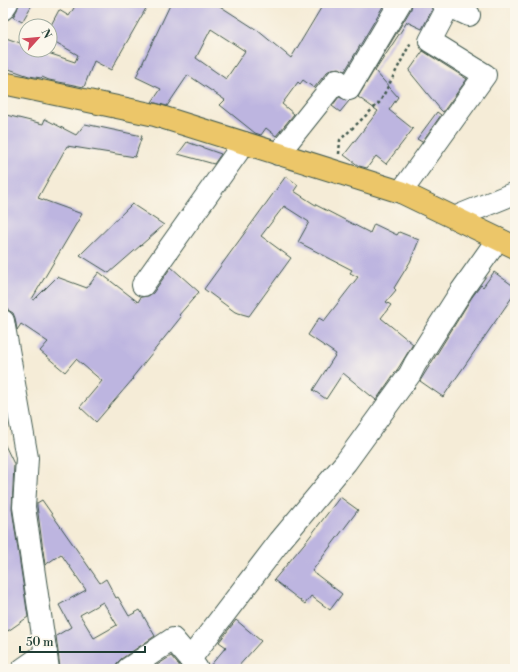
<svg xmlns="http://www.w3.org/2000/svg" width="518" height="672" font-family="'Libre Bodoni',serif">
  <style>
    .building { fill: #bdb5e0; fill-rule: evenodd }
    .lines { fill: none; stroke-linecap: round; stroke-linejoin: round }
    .minor-casing { stroke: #3f574c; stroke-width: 24 }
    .major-casing { stroke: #3f574c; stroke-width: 24 }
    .path { stroke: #3f574c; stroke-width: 2.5; stroke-dasharray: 3 3; stroke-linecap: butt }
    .minor { stroke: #fff; stroke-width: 22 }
    .major { stroke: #ecc669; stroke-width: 22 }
  </style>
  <rect width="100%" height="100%" fill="#fbf7ec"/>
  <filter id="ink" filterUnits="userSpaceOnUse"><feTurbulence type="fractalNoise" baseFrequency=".025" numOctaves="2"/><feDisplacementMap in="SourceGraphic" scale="8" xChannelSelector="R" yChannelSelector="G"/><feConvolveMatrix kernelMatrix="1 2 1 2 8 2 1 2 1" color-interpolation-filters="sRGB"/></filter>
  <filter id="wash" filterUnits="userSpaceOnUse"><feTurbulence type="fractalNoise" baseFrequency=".012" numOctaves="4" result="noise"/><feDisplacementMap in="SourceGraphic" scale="16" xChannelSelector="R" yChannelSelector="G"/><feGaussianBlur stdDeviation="0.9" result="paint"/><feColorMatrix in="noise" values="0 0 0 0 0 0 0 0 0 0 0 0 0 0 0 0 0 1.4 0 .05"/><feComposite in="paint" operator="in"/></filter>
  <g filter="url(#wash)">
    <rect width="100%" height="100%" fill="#f5ecd7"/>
    <g id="blocks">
      <g class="building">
        <path d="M 19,3 L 33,3 L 22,22 L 13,17 L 17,10 Z"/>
        <path d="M 77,3 L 149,3 L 111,70 L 94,61 L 84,87 L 49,80 L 42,77 L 41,78 L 29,76 L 3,67 L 3,37 L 26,45 L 26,50 L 39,50 L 75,62 L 78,55 L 50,39 L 50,27 L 59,10 L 69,16 Z"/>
        <path d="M 171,3 L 215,3 L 257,30 L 291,58 L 324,3 L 385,3 L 345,71 L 339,68 L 332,69 L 327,72 L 314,88 L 303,80 L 300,84 L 298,82 L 282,104 L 294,114 L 276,136 L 266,128 L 261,135 L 255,133 L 220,105 L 225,100 L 188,75 L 167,106 L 152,102 L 161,89 L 136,77 ZM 211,29 L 245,51 L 226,79 L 196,58 Z"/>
        <path d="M 412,3 L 431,3 L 432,10 L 422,29 L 407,22 L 375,71 L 398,97 L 389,110 L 413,129 L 386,164 L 376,156 L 367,168 L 359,166 L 344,155 L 378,111 L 358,97 L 411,9 Z"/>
        <path d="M 423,51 L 467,79 L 443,112 L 440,109 L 409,71 Z"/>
        <path d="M 339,97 L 349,101 L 340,112 L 332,106 Z"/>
        <path d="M 437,112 L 441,115 L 422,142 L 417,139 Z"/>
        <path d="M 6,115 L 43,124 L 45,119 L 76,135 L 85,124 L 142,136 L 135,157 L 67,146 L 38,198 L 82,214 L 32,299 L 34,300 L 57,277 L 87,288 L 99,272 L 138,302 L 141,297 L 148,296 L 153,293 L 171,267 L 199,292 L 179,315 L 181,317 L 132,378 L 133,379 L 96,422 L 80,407 L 102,381 L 76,359 L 65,372 L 40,351 L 48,342 L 21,324 L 17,330 L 15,318 L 13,313 L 8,310 L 3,287 L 3,121 Z"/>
        <path d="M 187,142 L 221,154 L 214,164 L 178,154 Z"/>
        <path d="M 286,176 L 298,185 L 294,191 L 314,204 L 370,233 L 374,224 L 397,235 L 399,232 L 419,240 L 410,262 L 394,288 L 396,290 L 386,302 L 391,305 L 381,318 L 413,344 L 399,367 L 376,400 L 343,373 L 326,399 L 313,390 L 336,354 L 308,335 L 319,318 L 324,321 L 358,277 L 350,273 L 352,270 L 298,242 L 309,222 L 284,206 L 261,236 L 291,258 L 249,316 L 235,312 L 204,289 Z"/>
        <path d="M 132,204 L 164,225 L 109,273 L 80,255 Z"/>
        <path d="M 494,272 L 515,287 L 515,293 L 443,397 L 420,381 L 472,297 L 481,285 L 483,287 Z"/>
        <path d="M 3,441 L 14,464 L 12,509 L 28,617 L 8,631 L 3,623 Z"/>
        <path d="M 340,497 L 358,510 L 312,571 L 342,594 L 330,610 L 311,596 L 305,604 L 274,580 L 308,539 Z"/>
        <path d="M 42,500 L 100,583 L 106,579 L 116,598 L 118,597 L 129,616 L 140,610 L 155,636 L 121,659 L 117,663 L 116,667 L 112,669 L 60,668 L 56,636 L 71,627 L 59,605 L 86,590 L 61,554 L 45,565 L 37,506 L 37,503 ZM 103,602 L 117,625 L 94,638 L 80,615 Z"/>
        <path d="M 236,620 L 261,641 L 236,669 L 209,669 L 209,667 L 226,647 L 219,642 Z"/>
        <path d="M 171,656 L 182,669 L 151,669 Z"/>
      </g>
    </g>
  </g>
  <g filter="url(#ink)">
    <use href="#blocks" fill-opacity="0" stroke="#3f574c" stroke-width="1"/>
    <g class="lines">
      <defs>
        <g id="minor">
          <path d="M 443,3 L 469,15"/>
          <path d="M 3,9 L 7,3"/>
          <path d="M 278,154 L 337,80 L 349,89 L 400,3"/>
          <path d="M 401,192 L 485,75 L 430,41 L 449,5"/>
          <path d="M 461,215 L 515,193"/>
          <path d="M 143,285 L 244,143"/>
          <path d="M 3,321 L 27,458 L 24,507 L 48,669"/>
          <path d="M 190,659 L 280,541 L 346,462 L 410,374 L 415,364 L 462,290 L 498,239"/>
          <path d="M 23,669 L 46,653"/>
          <path d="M 128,669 L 173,639 L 190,659 L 197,669"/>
        </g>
        <path id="major" d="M 3,83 L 155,115 L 401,192 L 515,247"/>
      </defs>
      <use href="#minor" class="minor-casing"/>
      <use href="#major" class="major-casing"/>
      <path class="path" d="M 339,154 L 340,140 L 380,102 L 411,42"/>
      <use href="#minor" class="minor"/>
      <use href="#major" class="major"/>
    </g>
  </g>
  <rect width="518" height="672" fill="none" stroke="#fbf7ec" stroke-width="16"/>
  <g transform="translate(38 38) rotate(63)"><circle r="19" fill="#fbf7ec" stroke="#a3ada2"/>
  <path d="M0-3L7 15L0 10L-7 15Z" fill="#d1495b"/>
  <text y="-6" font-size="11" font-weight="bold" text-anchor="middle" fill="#1f3d34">N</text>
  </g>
  <path d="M20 646v6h125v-6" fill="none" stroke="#1f3d34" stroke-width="2"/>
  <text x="26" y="646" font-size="12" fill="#1f3d34" stroke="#fbf7ec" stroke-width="3" paint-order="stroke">50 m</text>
</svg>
